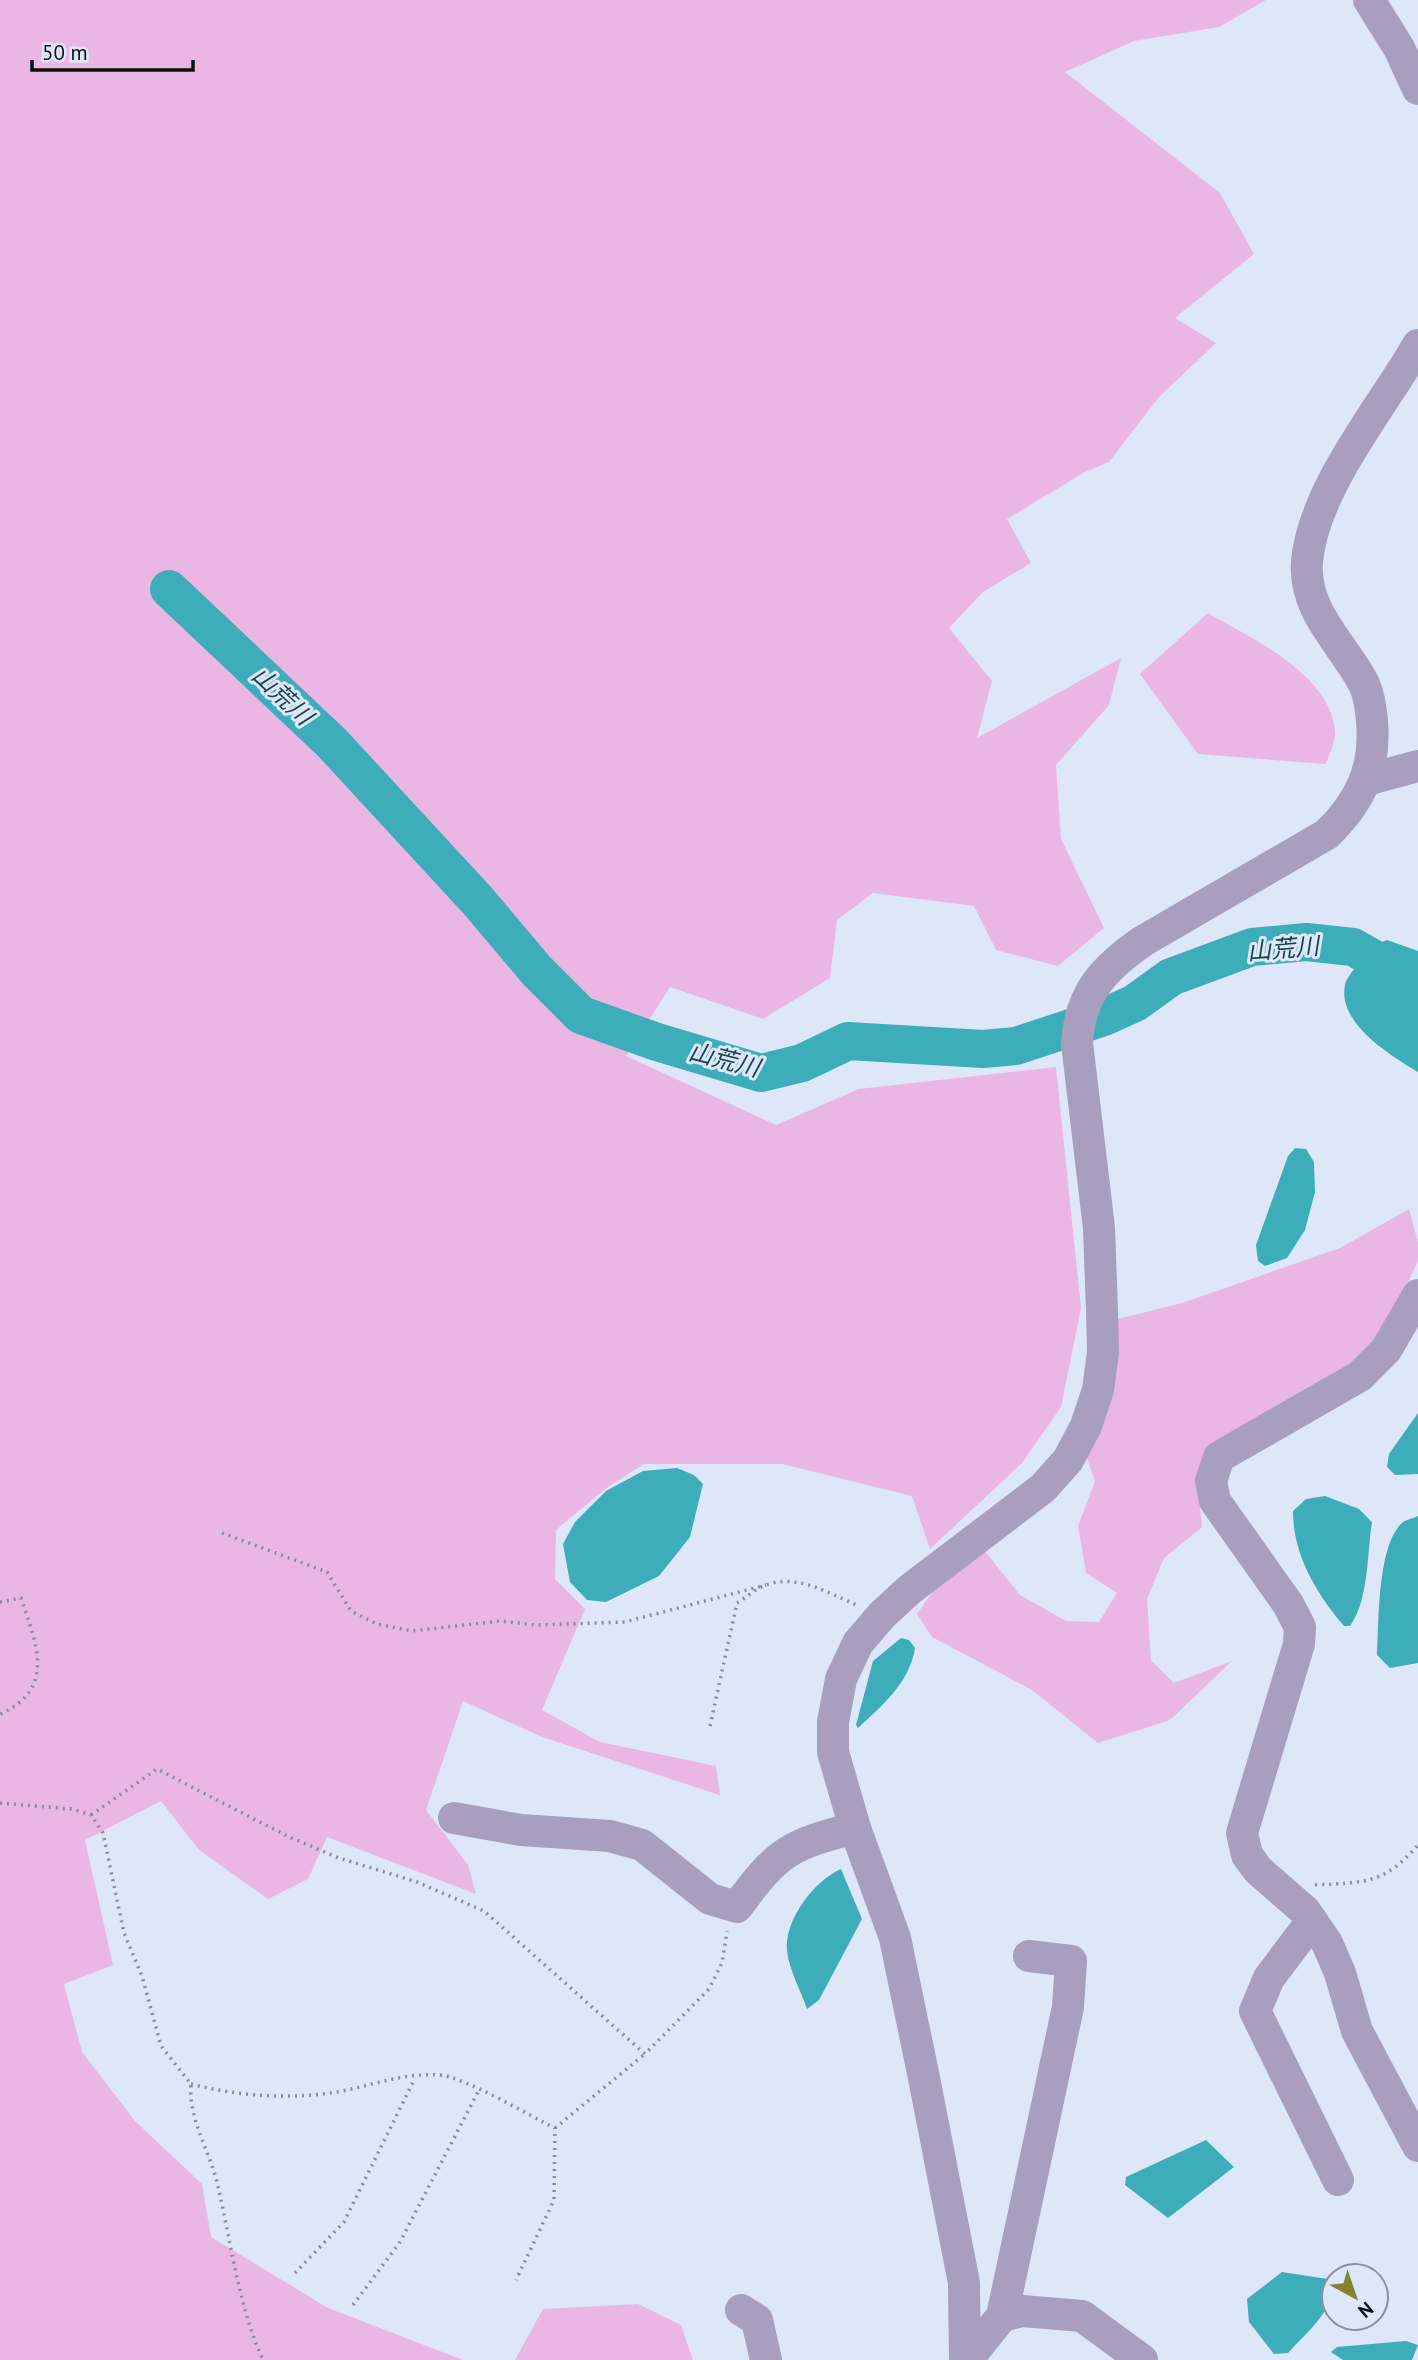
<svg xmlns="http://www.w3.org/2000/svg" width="1418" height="2360" font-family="'PT Sans','Noto Sans JP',sans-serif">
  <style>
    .green { fill: #eab7e4 }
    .water { fill: #3dadb9 }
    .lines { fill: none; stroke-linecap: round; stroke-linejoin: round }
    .river { stroke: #3dadb9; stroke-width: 38 }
    .path { stroke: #868c9a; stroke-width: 3.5; stroke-dasharray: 2 5; stroke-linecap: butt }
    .minor { stroke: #a89ebd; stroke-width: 32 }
    .labels { text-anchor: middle; stroke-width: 6; stroke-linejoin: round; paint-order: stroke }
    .water-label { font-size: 24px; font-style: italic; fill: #16474c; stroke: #dee6fa }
  </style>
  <rect width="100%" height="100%" fill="#dee6fa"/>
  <g class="green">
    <path d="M 0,0 L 1266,0 L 1219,27 L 1134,41 L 1065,72 L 1220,193 L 1254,254 L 1175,318 L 1216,343 L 1159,397 L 1109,462 L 1085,472 L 1007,519 L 1031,563 L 983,592 L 949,628 L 992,681 L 977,738 L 1121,658 L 1109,705 L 1056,765 L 1061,839 L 1104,928 L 1058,966 L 996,950 L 974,906 L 873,893 L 837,920 L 830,978 L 763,1019 L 670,987 L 626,1056 L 776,1125 L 859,1089 L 1056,1067 L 1081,1308 L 1061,1407 L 1022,1463 L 930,1549 L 912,1496 L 782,1464 L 644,1464 L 605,1489 L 556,1530 L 555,1579 L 585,1609 L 542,1710 L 600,1742 L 716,1766 L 720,1795 L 542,1737 L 463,1701 L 426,1810 L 468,1865 L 476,1894 L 327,1837 L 308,1879 L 268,1899 L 199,1850 L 161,1801 L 85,1840 L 113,1965 L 64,1984 L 82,2052 L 135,2121 L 202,2184 L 211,2237 L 328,2308 L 463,2360 L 0,2360 Z"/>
    <path d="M 1208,613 C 1251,638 1332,675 1335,732 C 1336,741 1329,755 1326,764 L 1198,754 L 1140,674 Z"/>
    <path d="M 1409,1209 L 1418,1242 L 1418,1261 L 1383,1335 L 1353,1367 L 1197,1475 L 1202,1527 L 1164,1558 L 1147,1599 L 1151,1660 L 1174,1683 L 1232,1661 L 1170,1720 L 1098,1743 L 1032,1690 L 932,1637 L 917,1614 L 937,1586 L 984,1550 L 1020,1595 L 1066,1621 L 1099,1622 L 1117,1593 L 1086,1573 L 1078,1526 L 1095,1481 L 1084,1450 L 1110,1321 L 1182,1303 L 1340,1248 Z"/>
    <path d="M 638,2304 L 681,2325 L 693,2360 L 515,2360 L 543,2309 Z"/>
  </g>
  <g class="water">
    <path d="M 1387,940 L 1418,951 L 1418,1072 C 1391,1056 1337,1023 1345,985 C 1346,979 1352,972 1356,967 C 1365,952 1370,946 1387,940 Z"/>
    <path d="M 1295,1148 L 1306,1149 L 1314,1162 L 1315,1192 L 1305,1230 L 1287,1258 L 1265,1266 L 1258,1261 L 1256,1245 L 1288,1156 Z"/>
    <path d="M 1418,1413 L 1418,1474 L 1395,1475 L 1387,1467 L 1389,1454 Z"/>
    <path d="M 677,1468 L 694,1475 L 703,1484 L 690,1537 L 659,1576 L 606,1602 L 587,1600 L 570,1582 L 563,1544 L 575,1522 L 606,1491 L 643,1471 Z"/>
    <path d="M 1325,1496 L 1359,1509 L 1372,1522 C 1367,1553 1369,1600 1350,1626 L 1344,1626 C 1316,1593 1293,1555 1293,1511 L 1306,1499 Z"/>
    <path d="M 1418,1516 L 1418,1663 L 1390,1668 L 1377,1655 C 1379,1623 1377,1544 1403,1522 C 1406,1520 1414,1518 1418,1516 Z"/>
    <path d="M 901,1638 L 909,1640 L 915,1648 C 910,1682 882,1706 858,1728 L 856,1725 L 873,1661 Z"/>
    <path d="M 841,1869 L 862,1919 L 819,2000 L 807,2009 C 801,1991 789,1970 787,1951 C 784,1920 814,1881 841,1869 Z"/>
    <path d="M 1206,2140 L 1234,2167 L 1168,2218 L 1125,2185 L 1126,2177 Z"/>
    <path d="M 1282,2272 L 1334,2280 C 1334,2311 1308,2331 1288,2353 L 1274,2354 L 1249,2322 L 1247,2299 Z"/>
    <path d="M 1406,2341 L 1418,2345 L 1412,2360 L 1343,2360 L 1331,2352 L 1337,2347 Z"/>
  </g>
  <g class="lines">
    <path class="river" d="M 169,589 L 332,743 L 477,900 L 537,971 L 581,1015 L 657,1042 L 761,1073 L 802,1063 L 848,1041 L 983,1049 L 1016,1046 L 1104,1017 L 1135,1003 L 1171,977 L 1252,947 L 1306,942 L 1353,947 L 1401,974 L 1418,999"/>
    <g class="path">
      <path d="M 222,1533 L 327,1572 L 351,1611 L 377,1624 L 412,1631 L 500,1621 L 535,1625 L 625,1622 L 766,1585"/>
      <path d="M 0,1602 L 21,1598 C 36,1643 57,1689 0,1714"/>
      <path d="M 710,1726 L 737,1603 C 746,1598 756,1588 766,1585 C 798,1573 829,1594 857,1605"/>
      <path d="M 0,1803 L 72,1809 L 91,1815 L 103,1833 L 124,1933 L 142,1976 L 161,2046 L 191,2084 C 188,2118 209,2150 217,2182 C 231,2241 238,2305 263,2360"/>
      <path d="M 91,1815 L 157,1769 L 287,1836 L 339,1858 L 417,1882 L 484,1911 L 645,2054 L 709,1989 L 722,1963 L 727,1931"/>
      <path d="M 1315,1885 C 1365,1882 1383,1885 1418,1845"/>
      <path d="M 191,2084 C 234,2095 279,2099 323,2094 C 361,2090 400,2072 439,2075 C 463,2076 530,2116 555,2128 L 554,2200 L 516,2280"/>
      <path d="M 555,2128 L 645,2054"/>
      <path d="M 295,2273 L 344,2222 L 415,2078"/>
      <path d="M 353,2305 L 400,2242 L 479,2090"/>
    </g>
    <g class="minor">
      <path d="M 1369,0 L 1399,48 L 1418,89"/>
      <path d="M 1366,780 L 1418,766"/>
      <path d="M 1418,1295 L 1386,1350 L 1360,1376 L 1219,1457 L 1211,1481 L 1215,1501 L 1288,1604 L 1300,1627 L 1299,1644 L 1242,1833 L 1247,1855 L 1258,1870 L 1305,1911 L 1327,1943 L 1340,1973 L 1357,2031 L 1418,2146"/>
      <path d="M 454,1818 L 521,1830 L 610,1836 L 642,1845 L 710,1899 L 737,1907 C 778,1851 789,1845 855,1828"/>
      <path d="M 1312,1921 L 1269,1978 L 1255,2011 L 1338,2180"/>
      <path d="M 741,2310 L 757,2320 L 766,2360"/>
      <path d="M 1002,2316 L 1022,2311 L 1082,2316 L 1142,2360"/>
      <path d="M 965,2360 L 964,2283 L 924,2078 L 895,1938 L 855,1828 L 833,1752 L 833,1722 L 841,1679 L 858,1643 L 882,1615 L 909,1590 L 1043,1488 L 1068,1460 L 1086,1426 L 1098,1390 L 1103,1352 L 1102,1311 L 1099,1228 L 1077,1043 C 1080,993 1104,968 1143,941 L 1327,834 C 1361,801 1376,768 1372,721 C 1371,709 1369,695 1364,684 C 1343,643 1303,612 1307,561 C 1314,488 1381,409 1418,345"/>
      <path d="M 967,2360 L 1002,2316 L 1068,2007 L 1071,1961 L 1029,1956"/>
    </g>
  </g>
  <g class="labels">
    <g class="water-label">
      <text transform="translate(282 696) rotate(43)" y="8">山荒川</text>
      <text transform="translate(1283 949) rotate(-5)" y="8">山荒川</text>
      <text transform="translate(724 1060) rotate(14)" y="8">山荒川</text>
    </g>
  </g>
  <g transform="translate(1355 2297) rotate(140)"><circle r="33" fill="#dee6fa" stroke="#8a909e" stroke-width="2"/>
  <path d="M0-5L12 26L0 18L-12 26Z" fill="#82842f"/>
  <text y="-10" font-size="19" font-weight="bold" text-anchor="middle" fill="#0c0e15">N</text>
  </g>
  <path d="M32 60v10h161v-10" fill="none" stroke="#0c0e15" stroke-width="3.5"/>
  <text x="42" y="60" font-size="21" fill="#0c0e15" stroke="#dee6fa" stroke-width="5" paint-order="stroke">50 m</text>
</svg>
